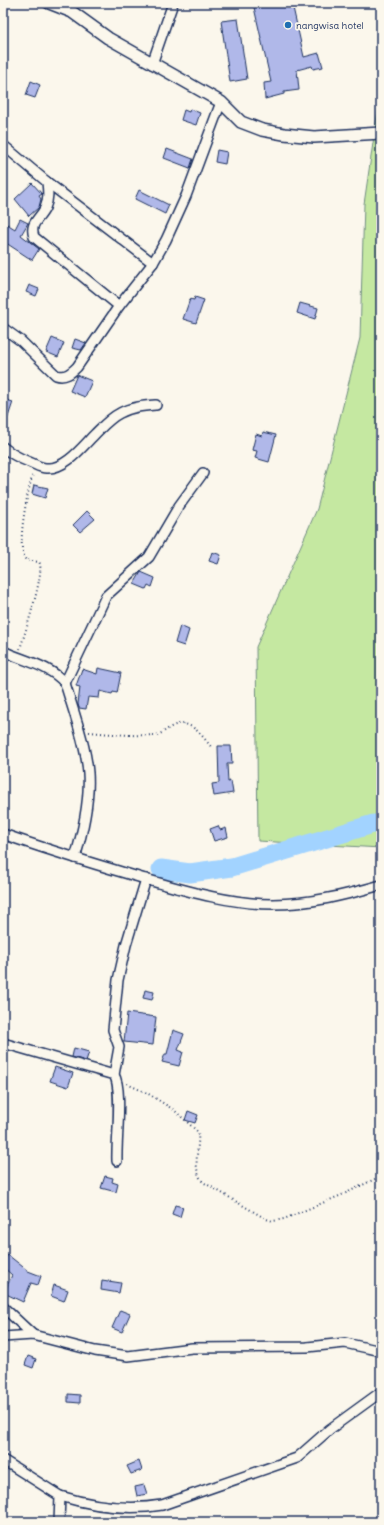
<svg xmlns="http://www.w3.org/2000/svg" width="384" height="1525" font-family="Delius,sans-serif">
  <style>
    .green { fill: #c5e8a1; stroke: #708c80 }
    .lines { fill: none; stroke-linecap: round; stroke-linejoin: round }
    .river { stroke: #a2d3ff; stroke-width: 19 }
    .building { fill: #b0b8e9; stroke: #1b2f5e }
    .minor-casing { stroke: #1b2f5e; stroke-width: 12 }
    .tertiary-casing { stroke: #1b2f5e; stroke-width: 14 }
    .path { stroke: #1b2f5e; stroke-width: 2; stroke-dasharray: 1 3; stroke-linecap: butt }
    .minor { stroke: #fbf7ec; stroke-width: 9 }
    .tertiary { stroke: #fbf7ec; stroke-width: 11 }
    .poi-dot { fill: #1f6fb2; stroke: #fbf7ec; stroke-width: 1.5 }
    .labels { text-anchor: middle; stroke-width: 3.5; stroke-linejoin: round; paint-order: stroke }
    .poi-label { font-size: 10px; fill: #1b2f5e; stroke: #fbf7ec; text-anchor: start }
  </style>
  <rect width="100%" height="100%" fill="#fbf7ec"/>
  <filter id="ink" filterUnits="userSpaceOnUse"><feTurbulence type="fractalNoise" baseFrequency=".025" numOctaves="2"/><feDisplacementMap in="SourceGraphic" scale="8" xChannelSelector="R" yChannelSelector="G"/><feConvolveMatrix kernelMatrix="1 2 1 2 8 2 1 2 1" color-interpolation-filters="sRGB"/></filter>
  <g filter="url(#ink)">
    <path class="green" d="M 381,89 L 381,848 L 258,841 L 256,647 L 317,509 L 360,338 L 364,204 Z"/>
    <g class="lines">
      <path class="river" d="M 161,869 L 190,873 L 232,867 L 373,824 L 381,824"/>
    </g>
    <g class="building">
      <path d="M 253,3 L 292,3 L 304,57 L 319,53 L 323,67 L 313,69 L 312,66 L 297,70 L 299,90 L 284,92 L 284,94 L 265,99 L 264,83 L 271,82 Z"/>
      <path d="M 238,19 L 247,79 L 230,82 L 221,21 Z"/>
      <path d="M 31,81 L 40,85 L 35,98 L 26,95 Z"/>
      <path d="M 190,109 L 200,113 L 196,125 L 181,120 L 184,110 L 189,112 Z"/>
      <path d="M 167,149 L 193,159 L 190,168 L 164,158 Z"/>
      <path d="M 217,150 L 227,152 L 225,164 L 215,162 Z"/>
      <path d="M 32,183 L 42,194 L 39,196 L 41,199 L 39,207 L 29,216 L 15,199 Z"/>
      <path d="M 139,190 L 169,205 L 165,214 L 135,199 Z"/>
      <path d="M 20,219 L 28,223 L 21,235 L 39,249 L 32,260 L 3,241 L 3,231 L 7,224 L 15,229 Z"/>
      <path d="M 29,285 L 39,289 L 36,296 L 26,292 Z"/>
      <path d="M 195,297 L 204,300 L 196,323 L 183,319 L 190,299 L 194,300 Z"/>
      <path d="M 300,303 L 318,308 L 315,319 L 297,313 Z"/>
      <path d="M 52,338 L 64,343 L 58,357 L 46,352 Z"/>
      <path d="M 75,339 L 86,343 L 81,350 L 72,348 Z"/>
      <path d="M 77,375 L 92,381 L 85,397 L 70,391 Z"/>
      <path d="M 3,399 L 13,402 L 5,426 L 3,426 Z"/>
      <path d="M 263,432 L 276,435 L 269,462 L 255,458 L 257,451 L 252,450 L 256,434 L 262,436 Z"/>
      <path d="M 34,485 L 48,488 L 45,498 L 32,494 Z"/>
      <path d="M 87,511 L 95,519 L 80,532 L 73,525 Z"/>
      <path d="M 212,552 L 221,555 L 218,564 L 209,561 Z"/>
      <path d="M 141,572 L 155,578 L 152,587 L 148,585 L 146,589 L 134,584 Z"/>
      <path d="M 180,626 L 189,630 L 184,646 L 175,643 Z"/>
      <path d="M 98,668 L 121,673 L 117,693 L 113,692 L 112,694 L 100,691 L 99,698 L 88,697 L 86,709 L 79,708 L 78,704 L 80,687 L 76,686 L 82,669 L 97,674 Z"/>
      <path d="M 218,746 L 231,746 L 232,764 L 227,764 L 228,782 L 231,781 L 233,793 L 214,796 L 212,784 L 219,783 Z"/>
      <path d="M 218,826 L 220,830 L 226,828 L 228,837 L 214,841 L 210,829 Z"/>
      <path d="M 145,990 L 154,992 L 152,1000 L 143,998 Z"/>
      <path d="M 127,1013 L 156,1017 L 153,1045 L 124,1042 Z"/>
      <path d="M 173,1030 L 184,1034 L 178,1050 L 183,1052 L 179,1066 L 162,1062 L 165,1054 L 167,1054 Z"/>
      <path d="M 74,1048 L 89,1052 L 86,1061 L 72,1057 Z"/>
      <path d="M 55,1067 L 73,1073 L 68,1087 L 50,1081 Z"/>
      <path d="M 188,1111 L 198,1115 L 195,1123 L 185,1120 Z"/>
      <path d="M 105,1176 L 113,1178 L 112,1182 L 118,1184 L 116,1192 L 101,1188 Z"/>
      <path d="M 175,1205 L 183,1207 L 180,1217 L 172,1214 Z"/>
      <path d="M 8,1255 L 28,1271 L 41,1276 L 38,1285 L 31,1283 L 23,1302 L 4,1293 L 12,1275 L 3,1267 L 3,1261 Z"/>
      <path d="M 102,1280 L 121,1283 L 119,1293 L 101,1290 Z"/>
      <path d="M 54,1285 L 68,1290 L 64,1301 L 51,1296 Z"/>
      <path d="M 120,1310 L 130,1314 L 122,1332 L 112,1328 Z"/>
      <path d="M 28,1356 L 36,1359 L 33,1368 L 25,1365 Z"/>
      <path d="M 68,1394 L 80,1395 L 80,1403 L 68,1402 Z"/>
      <path d="M 139,1461 L 142,1470 L 131,1474 L 127,1466 Z"/>
      <path d="M 144,1485 L 147,1494 L 137,1496 L 135,1487 Z"/>
    </g>
    <g class="lines">
      <defs>
        <g id="minor">
          <path d="M 152,64 L 173,3"/>
          <path d="M 3,145 L 47,182 L 153,263"/>
          <path d="M 47,182 C 48,191 49,199 45,208 C 40,219 29,223 34,237 L 119,306"/>
          <path d="M 3,328 L 21,341 L 56,375 C 65,378 71,373 77,367 L 119,306 L 153,263 L 166,240 L 186,196 L 221,102"/>
          <path d="M 3,447 C 11,454 19,458 29,462 C 35,464 40,468 46,468 C 65,470 83,446 95,434 C 103,426 110,418 120,413 C 131,407 144,406 156,405"/>
          <path d="M 3,651 C 24,661 49,665 65,683 C 73,710 86,745 88,773 C 90,801 83,831 75,858"/>
          <path d="M 65,683 L 106,596 L 149,557 L 179,506 L 203,473"/>
          <path d="M 3,834 C 50,851 98,865 145,879 C 187,891 230,904 273,904 C 310,904 346,895 381,885"/>
          <path d="M 3,1043 L 114,1075 C 123,1088 116,1141 117,1161"/>
          <path d="M 114,1075 L 119,1047 L 113,1030 L 118,980 L 126,945 L 146,879"/>
          <path d="M 3,1307 L 33,1335"/>
          <path d="M 3,1337 L 33,1335 L 95,1351 L 128,1356 L 192,1348 L 307,1347 L 345,1343 L 381,1351"/>
          <path d="M 3,1460 L 60,1496 C 93,1506 128,1511 162,1505 L 297,1458 L 330,1429 L 381,1392"/>
          <path d="M 59,1522 L 60,1496"/>
        </g>
        <path id="tertiary" d="M 49,3 L 72,12 L 108,38 L 221,102 L 241,122 L 262,130 L 284,134 L 314,137 L 381,133"/>
      </defs>
      <use href="#minor" class="minor-casing"/>
      <use href="#tertiary" class="tertiary-casing"/>
      <g class="path">
        <path d="M 20,649 C 24,636 46,570 39,562 L 26,560 C 15,549 28,489 33,474"/>
        <path d="M 89,732 C 111,734 133,736 154,735 C 162,735 166,729 173,726 C 190,717 203,737 212,748"/>
        <path d="M 127,1084 L 147,1093 L 174,1110 L 198,1132 C 200,1150 191,1168 203,1182 L 266,1219 L 273,1221 L 284,1219 L 344,1194 L 381,1176"/>
      </g>
      <use href="#minor" class="minor"/>
      <use href="#tertiary" class="tertiary"/>
    </g>
  </g>
  <circle class="poi-dot" cx="288" cy="25" r="4"/>
  <g class="labels">
    <g class="poi-label">
      <text x="296" y="29">nangwisa hotel</text>
    </g>
  </g>
  <rect width="384" height="1525" fill="none" stroke="#fbf7ec" stroke-width="16"/>
  <rect x="8" y="8" width="368" height="1509" fill="none" stroke="#1b2f5e" stroke-width="1.5" filter="url(#ink)"/>
</svg>
